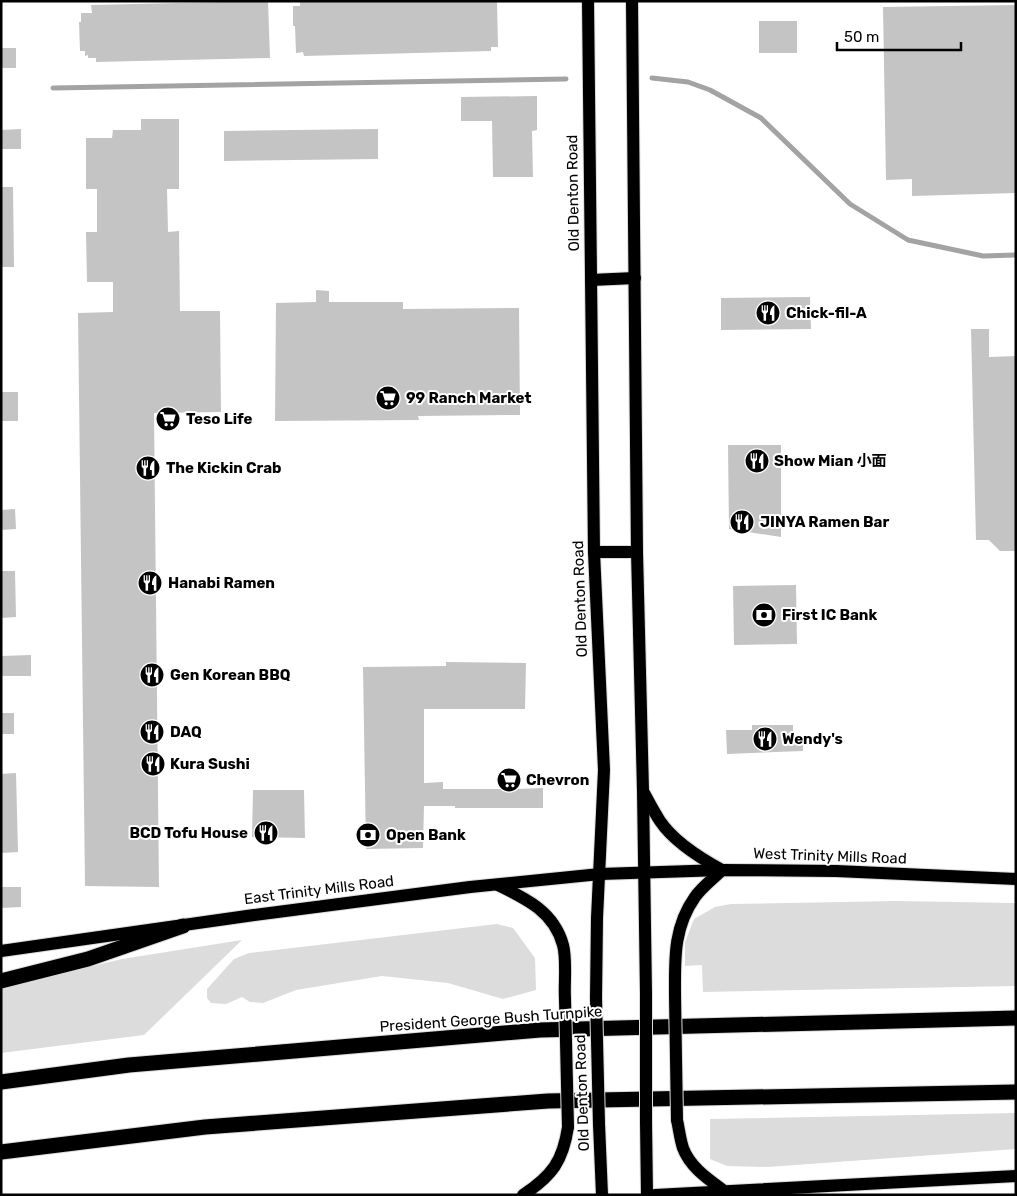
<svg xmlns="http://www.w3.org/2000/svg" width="1017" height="1196" font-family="Rubik,'Noto Sans SC',sans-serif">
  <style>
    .green { fill: #dcdcdc }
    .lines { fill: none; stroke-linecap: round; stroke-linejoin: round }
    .stream { stroke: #a3a3a3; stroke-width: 5 }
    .building { fill: #c4c4c4 }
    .major-casing { stroke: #dbdbdb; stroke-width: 14 }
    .highway-casing { stroke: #dbdbdb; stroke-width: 17 }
    .major { stroke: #000; stroke-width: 12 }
    .highway { stroke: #000; stroke-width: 15 }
    .major-bridge-casing { stroke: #dbdbdb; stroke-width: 14; stroke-linecap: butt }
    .major-bridge { stroke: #000; stroke-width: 12 }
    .labels { text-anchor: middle; stroke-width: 4; stroke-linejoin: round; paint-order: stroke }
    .street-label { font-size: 15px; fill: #000; stroke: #fff }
    .poi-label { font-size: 15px; font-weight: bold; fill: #000; stroke: #fff; text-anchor: start }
  </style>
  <rect width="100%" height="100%" fill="#fff"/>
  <g class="green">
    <path d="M 895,901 L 1016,903 L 1016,986 L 703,992 L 702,965 L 685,966 L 685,942 L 694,919 L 715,907 L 731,904 Z"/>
    <path d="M 497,924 L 513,928 L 535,958 L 536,990 L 503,999 L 448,983 L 382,976 L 296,990 L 263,1003 L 250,1002 L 242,997 L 226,1004 L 211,1003 L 207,998 L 207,989 L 234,959 L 249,953 Z"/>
    <path d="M 242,940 L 144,1035 L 1,1053 L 1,988 L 122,959 Z"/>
    <path d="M 1016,1113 L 1016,1149 L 768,1167 L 727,1166 L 710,1159 L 710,1119 Z"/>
  </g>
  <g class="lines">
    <g class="stream">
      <path d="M 652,78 L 688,82 L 710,90 L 761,118 L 850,204 L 908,240 L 983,256 L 1016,255"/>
      <path d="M 53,88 L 566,79"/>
    </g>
  </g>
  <g class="building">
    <path d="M 268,1 L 270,58 L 96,62 L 96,58 L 88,58 L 88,55 L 85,56 L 85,51 L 80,51 L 79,22 L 81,22 L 81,13 L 92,13 L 91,5 Z"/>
    <path d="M 300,1 L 497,1 L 498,47 L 491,47 L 491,51 L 304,56 L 303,52 L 296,53 L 295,26 L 293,26 L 293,6 L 300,6 Z"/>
    <path d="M 1016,5 L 1016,193 L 912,196 L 912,179 L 886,180 L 883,7 Z"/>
    <rect x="759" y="21" width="38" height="32"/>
    <rect x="1" y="48" width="15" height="20"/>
    <path d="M 537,96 L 537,130 L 532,131 L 533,177 L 493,177 L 492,121 L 461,121 L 461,97 Z"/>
    <path d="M 141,119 L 179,119 L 179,189 L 167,189 L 168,232 L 179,231 L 180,311 L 220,311 L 221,412 L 154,413 L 159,887 L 85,886 L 78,313 L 113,312 L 113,282 L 87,282 L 86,232 L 97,232 L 97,189 L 86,189 L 86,138 L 112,138 L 113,130 L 141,130 Z"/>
    <path d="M 21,129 L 21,149 L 1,149 L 1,130 Z"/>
    <path d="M 378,129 L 378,159 L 224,161 L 224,131 Z"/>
    <path d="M 1,187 L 13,187 L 14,267 L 1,267 Z"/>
    <path d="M 316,290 L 329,291 L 329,302 L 403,302 L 403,309 L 519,308 L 520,415 L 418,416 L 419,420 L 275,421 L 276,303 L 316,302 Z"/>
    <path d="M 810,297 L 811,329 L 721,330 L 721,298 Z"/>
    <path d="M 971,329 L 989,329 L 989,357 L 1016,356 L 1016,551 L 1000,551 L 989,540 L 976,540 Z"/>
    <rect x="1" y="392" width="17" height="29"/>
    <path d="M 728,445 L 781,445 L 781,537 L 729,529 Z"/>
    <path d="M 15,509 L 16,529 L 1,530 L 1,510 Z"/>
    <path d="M 1,571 L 15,571 L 16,617 L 1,618 Z"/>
    <path d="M 796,585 L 797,644 L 734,645 L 733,586 Z"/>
    <path d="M 31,655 L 31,676 L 1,676 L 1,656 Z"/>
    <path d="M 446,662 L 526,663 L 525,709 L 424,709 L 424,783 L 443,782 L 443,789 L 500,789 L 499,772 L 518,771 L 518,789 L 543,788 L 543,808 L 455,808 L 455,806 L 424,806 L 423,848 L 366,849 L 363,667 L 446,666 Z"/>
    <rect x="1" y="713" width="13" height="21"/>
    <path d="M 752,725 L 793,725 L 793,735 L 803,736 L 803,751 L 727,754 L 726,730 L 752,730 Z"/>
    <path d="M 16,773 L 18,852 L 1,853 L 1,774 Z"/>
    <path d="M 253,790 L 304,790 L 305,838 L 252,837 Z"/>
    <path d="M 1,887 L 21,887 L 21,907 L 1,908 Z"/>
  </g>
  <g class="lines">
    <defs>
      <g id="major">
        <path d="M 588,1 L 594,552 L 604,770 L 597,918 L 596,998"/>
        <path d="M 632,1 L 637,552 L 643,791 L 646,994"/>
        <path d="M 591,280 L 635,278"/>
        <path d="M 594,552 L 637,552"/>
        <path d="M 644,793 C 649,802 654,812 660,821 C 674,842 700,858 722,870"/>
        <path d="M 498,885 C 527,899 554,912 563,945 C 567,959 564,984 565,999"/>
        <path d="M 1,951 L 254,915 L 470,887 L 600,874 L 722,870 L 836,871 L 1016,879"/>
        <path d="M 675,995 C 675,960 673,928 695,897 C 702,887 713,879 722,870"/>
        <path d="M 677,1120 C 679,1129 680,1139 683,1148 C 690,1167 708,1179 723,1190"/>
        <path d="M 646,1122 L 647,1195"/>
        <path d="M 599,1124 L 602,1195"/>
        <path d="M 523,1195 C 552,1176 563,1161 568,1127"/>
        <path d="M 655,1195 L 1016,1176"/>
      </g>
      <g id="highway">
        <path d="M 1,981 L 88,959 L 183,926"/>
        <path d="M 1,1082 L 129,1065 L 540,1030 L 1016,1018"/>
        <path d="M 1,1152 L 205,1127 L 548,1101 L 1016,1092"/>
      </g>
    </defs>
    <use href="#major" class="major-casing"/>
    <use href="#highway" class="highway-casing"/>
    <use href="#major" class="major"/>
    <use href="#highway" class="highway"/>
    <defs>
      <g id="major-bridge">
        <path d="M 646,994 L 646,1122"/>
        <path d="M 675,995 L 677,1120"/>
        <path d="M 596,998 L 599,1124"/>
        <path d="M 565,999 L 568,1127"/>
      </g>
    </defs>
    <use href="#major-bridge" class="major-bridge-casing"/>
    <use href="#major-bridge" class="major-bridge"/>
  </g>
  <defs>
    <symbol id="restaurant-disc" viewBox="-11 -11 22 22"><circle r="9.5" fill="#000" stroke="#fff"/><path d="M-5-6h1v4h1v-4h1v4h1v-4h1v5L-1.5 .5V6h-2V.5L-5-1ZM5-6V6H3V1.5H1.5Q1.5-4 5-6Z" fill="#fff"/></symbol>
    <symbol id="supermarket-disc" viewBox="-11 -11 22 22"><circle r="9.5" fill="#000" stroke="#fff"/><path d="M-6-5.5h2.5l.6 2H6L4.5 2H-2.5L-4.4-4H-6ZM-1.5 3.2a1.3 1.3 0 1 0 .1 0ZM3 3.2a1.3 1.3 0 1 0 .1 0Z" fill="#fff"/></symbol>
    <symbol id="bank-disc" viewBox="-11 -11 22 22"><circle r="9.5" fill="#000" stroke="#fff"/><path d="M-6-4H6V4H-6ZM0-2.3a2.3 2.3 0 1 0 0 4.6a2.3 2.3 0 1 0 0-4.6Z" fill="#fff"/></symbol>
  </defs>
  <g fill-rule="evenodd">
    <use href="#restaurant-disc" x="754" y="299" width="28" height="28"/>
    <use href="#supermarket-disc" x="374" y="384" width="28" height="28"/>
    <use href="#supermarket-disc" x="154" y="405" width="28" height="28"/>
    <use href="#restaurant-disc" x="743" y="447" width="28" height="28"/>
    <use href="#restaurant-disc" x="134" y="454" width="28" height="28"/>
    <use href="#restaurant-disc" x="728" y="508" width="28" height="28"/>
    <use href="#restaurant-disc" x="136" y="569" width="28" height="28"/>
    <use href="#bank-disc" x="750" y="601" width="28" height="28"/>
    <use href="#restaurant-disc" x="138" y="661" width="28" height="28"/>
    <use href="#restaurant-disc" x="138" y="718" width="28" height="28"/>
    <use href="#restaurant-disc" x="751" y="725" width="28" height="28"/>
    <use href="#restaurant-disc" x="139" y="750" width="28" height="28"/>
    <use href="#supermarket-disc" x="495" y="766" width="28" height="28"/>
    <use href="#restaurant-disc" x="252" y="819" width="28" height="28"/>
    <use href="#bank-disc" x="354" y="821" width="28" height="28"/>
  </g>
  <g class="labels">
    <g class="street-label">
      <text transform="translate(573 193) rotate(-91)" y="5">Old Denton Road</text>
      <text transform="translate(580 599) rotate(-92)" y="5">Old Denton Road</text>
      <text transform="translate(830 856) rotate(2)" y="5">West Trinity Mills Road</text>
      <text transform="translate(319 890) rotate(-7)" y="5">East Trinity Mills Road</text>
      <text transform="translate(491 1019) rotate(-4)" y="5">President George Bush Turnpike</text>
      <text transform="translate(582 1093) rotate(-92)" y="5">Old Denton Road</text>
    </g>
    <g class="poi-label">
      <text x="786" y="318">Chick-fil-A</text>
      <text x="406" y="403">99 Ranch Market</text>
      <text x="186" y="424">Teso Life</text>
      <text x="774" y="466">Show Mian 小面</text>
      <text x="166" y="473">The Kickin Crab</text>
      <text x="760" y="527">JINYA Ramen Bar</text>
      <text x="168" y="588">Hanabi Ramen</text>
      <text x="782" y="620">First IC Bank</text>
      <text x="170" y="680">Gen Korean BBQ</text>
      <text x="170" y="737">DAQ</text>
      <text x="782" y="744">Wendy's</text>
      <text x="170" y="769">Kura Sushi</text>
      <text x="526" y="785">Chevron</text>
      <text x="248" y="838" text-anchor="end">BCD Tofu House</text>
      <text x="386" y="840">Open Bank</text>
    </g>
  </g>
  <rect width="1017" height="1196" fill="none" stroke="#000000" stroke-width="5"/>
  <path d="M837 42v8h124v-8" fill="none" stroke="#000000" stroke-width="2.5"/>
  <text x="844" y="42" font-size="15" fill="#000000" stroke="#ffffff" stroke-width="4" paint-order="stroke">50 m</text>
</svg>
